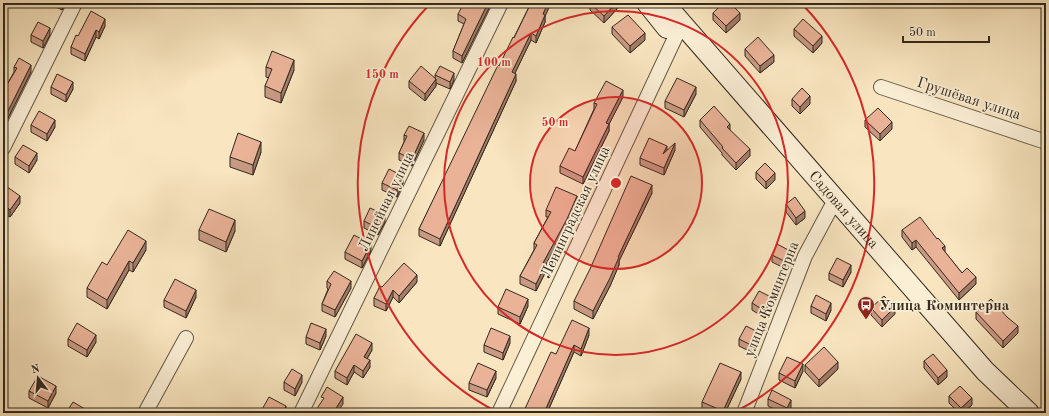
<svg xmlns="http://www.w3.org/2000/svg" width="1049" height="416" font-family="'Old Standard TT',serif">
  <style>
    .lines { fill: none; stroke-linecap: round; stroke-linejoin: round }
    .street-casing { stroke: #645847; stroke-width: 16 }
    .secondary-casing { stroke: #33291f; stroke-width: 22 }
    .street { stroke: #fbefd6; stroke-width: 14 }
    .secondary { stroke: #fbefd6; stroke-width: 20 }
    .wall { fill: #c99a83; stroke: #33291f }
    .shaded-wall { fill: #a47d6a; stroke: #33291f }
    .building { fill: #eab398; stroke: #33291f }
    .ring { fill: none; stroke: #d62828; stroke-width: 2 }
    .labels { text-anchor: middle; stroke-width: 3.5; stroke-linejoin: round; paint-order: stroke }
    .street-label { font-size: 15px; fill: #33291f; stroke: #fbefd6 }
    .poi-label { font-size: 15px; font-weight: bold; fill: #33291f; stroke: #fbefd6; text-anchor: start }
    .centre { fill: #d62828; stroke: #fbefd6; stroke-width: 2 }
    .ring-label { font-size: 12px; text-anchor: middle; font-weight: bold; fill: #d62828; stroke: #fbefd6; stroke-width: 3.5; stroke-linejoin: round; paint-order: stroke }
  </style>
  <rect width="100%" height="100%" fill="#f9e6c0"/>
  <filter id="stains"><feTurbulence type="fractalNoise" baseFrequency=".005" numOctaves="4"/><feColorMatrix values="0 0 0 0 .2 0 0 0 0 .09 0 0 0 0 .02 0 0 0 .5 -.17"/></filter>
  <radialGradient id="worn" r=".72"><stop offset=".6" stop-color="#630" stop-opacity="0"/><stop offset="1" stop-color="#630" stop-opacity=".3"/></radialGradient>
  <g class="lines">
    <defs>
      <g id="street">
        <path d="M 881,87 L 1046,142"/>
        <path d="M 3,148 L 75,3"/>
        <path d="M 145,413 L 186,338"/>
        <path d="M 301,413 L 501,3"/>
        <path d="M 499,413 L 681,25"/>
        <path d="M 744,413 L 805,256 L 835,200"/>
      </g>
      <g id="secondary">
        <path d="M 647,3 L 667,28"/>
        <path id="s1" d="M 664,3 L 985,371 L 1029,413"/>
      </g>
    </defs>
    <use href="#street" class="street-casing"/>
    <use href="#secondary" class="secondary-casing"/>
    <use href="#street" class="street"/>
    <use href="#secondary" class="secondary"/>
  </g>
  <g class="wall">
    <path d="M 50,3 L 66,3 L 62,10 L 50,4 Z"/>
    <path d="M 489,3 L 489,8 L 462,63 L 453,58 L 453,51 L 464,24 L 458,21 L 458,14 Z"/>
    <path d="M 531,3 L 551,3 L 545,15 L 545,22 L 536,43 L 531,40 L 515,73 L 516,81 L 440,246 L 419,236 L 419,229 Z"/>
    <path d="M 590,3 L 617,3 L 617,9 L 604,23 L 590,10 Z"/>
    <path d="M 713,13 L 740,20 L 726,33 L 713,20 Z"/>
    <path d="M 105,26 L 99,39 L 96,37 L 85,61 L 71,54 L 71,47 L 78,36 Z"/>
    <path d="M 612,27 L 645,40 L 630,53 L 612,34 Z"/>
    <path d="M 794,29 L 822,43 L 813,53 L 794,36 Z"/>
    <path d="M 31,35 L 50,35 L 43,48 L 31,42 Z"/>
    <path d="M 745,49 L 774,62 L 760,73 L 745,56 Z"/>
    <path d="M 14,67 L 31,72 L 4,126 L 3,126 L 3,87 L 5,88 L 14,72 Z"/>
    <path d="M 266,67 L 294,70 L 281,103 L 265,97 L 265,86 L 269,78 L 266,77 Z"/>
    <path d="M 435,75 L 454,80 L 450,89 L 436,83 L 436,86 L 425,101 L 409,88 L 409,81 L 435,78 Z"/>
    <path d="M 51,87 L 73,89 L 66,102 L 51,94 Z"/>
    <path d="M 696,94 L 684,117 L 665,108 L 665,101 Z"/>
    <path d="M 623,97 L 609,124 L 609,131 L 583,184 L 560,173 L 560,166 L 575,151 L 594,109 L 594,103 Z"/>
    <path d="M 792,99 L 810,104 L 800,114 L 792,106 Z"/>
    <path d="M 700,120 L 730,130 L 750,156 L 736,170 L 722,155 L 722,153 L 700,127 Z"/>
    <path d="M 865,120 L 892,129 L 880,141 L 865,127 Z"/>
    <path d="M 31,125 L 55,127 L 47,141 L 31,132 Z"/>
    <path d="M 404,135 L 424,140 L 412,166 L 399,160 L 399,153 L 404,142 Z"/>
    <path d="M 667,150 L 675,150 L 664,175 L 640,165 L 640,158 Z"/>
    <path d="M 261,152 L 253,175 L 230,167 L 230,157 Z"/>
    <path d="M 15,157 L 37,160 L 29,173 L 15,164 Z"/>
    <path d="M 756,172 L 775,180 L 766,189 L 756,179 Z"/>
    <path d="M 382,183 L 403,183 L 397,197 L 382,190 Z"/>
    <path d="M 3,185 L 20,203 L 10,217 L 8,216 L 3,223 Z"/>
    <path d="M 652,193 L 619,261 L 619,265 L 610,286 L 593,319 L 574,309 L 574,301 Z"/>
    <path d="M 577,203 L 567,226 L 546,264 L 546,271 L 536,291 L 520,284 L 520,276 L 534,250 L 534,243 L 548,217 L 546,217 L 546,210 Z"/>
    <path d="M 786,204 L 805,218 L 796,225 L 786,212 Z"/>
    <path d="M 364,221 L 385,222 L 378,235 L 364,228 Z"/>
    <path d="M 199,230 L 235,231 L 226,252 L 199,240 Z"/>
    <path d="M 902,230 L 945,252 L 962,273 L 976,284 L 959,300 L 916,247 L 912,250 L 902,237 Z"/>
    <path d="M 146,250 L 133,272 L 129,270 L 107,309 L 87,297 L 87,288 L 107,265 Z"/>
    <path d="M 371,251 L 362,268 L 345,259 L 345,252 Z"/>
    <path d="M 772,255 L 794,260 L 788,270 L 772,262 Z"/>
    <path d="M 851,272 L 843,287 L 829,280 L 829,273 Z"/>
    <path d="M 327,281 L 351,288 L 335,317 L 322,311 L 322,304 L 328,289 L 327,288 Z"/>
    <path d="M 417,282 L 399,303 L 393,297 L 386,311 L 374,306 L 374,298 L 382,287 Z"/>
    <path d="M 196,297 L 186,318 L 164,307 L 164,300 Z"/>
    <path d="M 752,303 L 773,305 L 765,318 L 752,310 Z"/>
    <path d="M 528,306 L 520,324 L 498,314 L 498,307 Z"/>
    <path d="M 811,306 L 831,310 L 826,321 L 811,313 Z"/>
    <path d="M 871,308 L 895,314 L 882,327 L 871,315 Z"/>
    <path d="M 976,312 L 1007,317 L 1018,333 L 1003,348 L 976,319 Z"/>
    <path d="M 589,335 L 581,356 L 574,352 L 547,413 L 523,413 L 556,354 Z"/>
    <path d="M 326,336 L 320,350 L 306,344 L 306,337 Z"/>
    <path d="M 68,339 L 96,342 L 87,357 L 68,346 Z"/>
    <path d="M 739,339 L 758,339 L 751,352 L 739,346 Z"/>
    <path d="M 510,343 L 503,360 L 484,352 L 484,345 Z"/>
    <path d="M 372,350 L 367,359 L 370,367 L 363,378 L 354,372 L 347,385 L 335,378 L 335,371 Z"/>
    <path d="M 924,361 L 947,377 L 938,385 L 924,368 Z"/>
    <path d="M 805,365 L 838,369 L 819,387 L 805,372 Z"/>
    <path d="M 803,371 L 795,388 L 779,380 L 779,373 Z"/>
    <path d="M 496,378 L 487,397 L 469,390 L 469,383 Z"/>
    <path d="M 741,379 L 725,413 L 711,413 L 702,409 L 702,402 Z"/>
    <path d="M 1046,379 L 1046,395 L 1042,390 L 1042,383 Z"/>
    <path d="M 284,382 L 302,382 L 295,396 L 284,390 Z"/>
    <path d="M 29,391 L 56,393 L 48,408 L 29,398 Z"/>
    <path d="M 949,396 L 972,405 L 963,413 L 959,413 L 949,403 Z"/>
    <path d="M 768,399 L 791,407 L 788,413 L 782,413 L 768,406 Z"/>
  </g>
  <g class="shaded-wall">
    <path d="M 62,3 L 66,3 L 62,10 Z"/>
    <path d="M 488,3 L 489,3 L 489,8 L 462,63 L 462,56 Z"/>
    <path d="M 548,3 L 551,3 L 543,21 L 543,14 Z"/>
    <path d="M 616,3 L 617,3 L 617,9 L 604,23 L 604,16 Z"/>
    <path d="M 740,13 L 740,20 L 726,33 L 726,26 Z"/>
    <path d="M 545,15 L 545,22 L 536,43 L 536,36 Z"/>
    <path d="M 105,19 L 105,26 L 99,39 L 99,32 Z"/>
    <path d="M 50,28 L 50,35 L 43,48 L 43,41 Z"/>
    <path d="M 96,30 L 96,37 L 85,61 L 85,54 Z"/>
    <path d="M 531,33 L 531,40 L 512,79 L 512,72 Z"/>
    <path d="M 645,33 L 645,40 L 630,53 L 630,46 Z"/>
    <path d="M 822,36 L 822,43 L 813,53 L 813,46 Z"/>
    <path d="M 774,55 L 774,62 L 760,73 L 760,66 Z"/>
    <path d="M 294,60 L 294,70 L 281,103 L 281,93 Z"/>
    <path d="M 31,65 L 31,72 L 4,126 L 4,119 Z"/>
    <path d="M 454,73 L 454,80 L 450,89 L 450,82 Z"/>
    <path d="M 516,74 L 516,81 L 440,246 L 440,239 Z"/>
    <path d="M 436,79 L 436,86 L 425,101 L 425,94 Z"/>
    <path d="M 73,82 L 73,89 L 66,102 L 66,95 Z"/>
    <path d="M 696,87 L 696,94 L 684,117 L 684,110 Z"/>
    <path d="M 623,90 L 623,97 L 606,130 L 606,123 Z"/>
    <path d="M 810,96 L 810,104 L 800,114 L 800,107 Z"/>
    <path d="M 55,120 L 55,127 L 47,141 L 47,134 Z"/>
    <path d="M 892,122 L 892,129 L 880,141 L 880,134 Z"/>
    <path d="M 609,124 L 609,131 L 583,184 L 583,177 Z"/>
    <path d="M 730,124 L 730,131 L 727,127 Z"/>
    <path d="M 424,133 L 424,140 L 412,166 L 412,159 Z"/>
    <path d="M 261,142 L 261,152 L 253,175 L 253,165 Z"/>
    <path d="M 675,143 L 675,150 L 664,175 L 664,168 Z"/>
    <path d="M 667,146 L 667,153 L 663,154 Z"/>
    <path d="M 750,149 L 750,156 L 736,170 L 736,163 Z"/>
    <path d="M 37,153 L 37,160 L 29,173 L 29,166 Z"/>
    <path d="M 775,173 L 775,180 L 766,189 L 766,182 Z"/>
    <path d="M 403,176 L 403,183 L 397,197 L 397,190 Z"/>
    <path d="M 652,185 L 652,193 L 619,261 L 619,265 L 610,286 L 593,319 L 593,311 L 618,257 Z"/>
    <path d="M 20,196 L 20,203 L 10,217 L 10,210 Z"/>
    <path d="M 577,196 L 577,203 L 567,226 L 543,270 L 543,263 Z"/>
    <path d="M 8,208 L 8,216 L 3,223 L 3,216 Z"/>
    <path d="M 805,211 L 805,218 L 796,225 L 796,218 Z"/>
    <path d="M 385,215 L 385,222 L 378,235 L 378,228 Z"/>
    <path d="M 235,220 L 235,231 L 226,252 L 226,242 Z"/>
    <path d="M 916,240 L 916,247 L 912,250 L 912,243 Z"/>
    <path d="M 146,241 L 146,250 L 133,272 L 133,263 Z"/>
    <path d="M 371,244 L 371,251 L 362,268 L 362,261 Z"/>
    <path d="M 945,246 L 945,253 L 942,248 Z"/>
    <path d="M 794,253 L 794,260 L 788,270 L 788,263 Z"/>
    <path d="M 129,261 L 129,270 L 107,309 L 107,300 Z"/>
    <path d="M 546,264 L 546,271 L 536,291 L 536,284 Z"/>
    <path d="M 851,265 L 851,272 L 843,287 L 843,280 Z"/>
    <path d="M 417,275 L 417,282 L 399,303 L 399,296 Z"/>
    <path d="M 976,277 L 976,284 L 959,300 L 959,293 Z"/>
    <path d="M 351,281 L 351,288 L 335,317 L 335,310 Z"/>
    <path d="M 196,290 L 196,297 L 186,318 L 186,311 Z"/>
    <path d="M 393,290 L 393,297 L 386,311 L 386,304 Z"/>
    <path d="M 773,298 L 773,305 L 765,318 L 765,311 Z"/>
    <path d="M 528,299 L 528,306 L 520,324 L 520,317 Z"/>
    <path d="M 831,303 L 831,310 L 826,321 L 826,314 Z"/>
    <path d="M 895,307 L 895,314 L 882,327 L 882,320 Z"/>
    <path d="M 1018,326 L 1018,333 L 1003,348 L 1003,341 Z"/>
    <path d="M 589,328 L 589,335 L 581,356 L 581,349 Z"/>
    <path d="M 326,329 L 326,336 L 320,350 L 320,343 Z"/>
    <path d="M 758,332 L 758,339 L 751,352 L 751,345 Z"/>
    <path d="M 96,335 L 96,342 L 87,357 L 87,350 Z"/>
    <path d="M 510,336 L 510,343 L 503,360 L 503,353 Z"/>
    <path d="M 372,343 L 372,350 L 364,364 L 364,357 Z"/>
    <path d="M 574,345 L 574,352 L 547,413 L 544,413 Z"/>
    <path d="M 370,360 L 370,367 L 363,378 L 363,371 Z"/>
    <path d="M 838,362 L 838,369 L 819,387 L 819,380 Z"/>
    <path d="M 803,364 L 803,371 L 795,388 L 795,381 Z"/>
    <path d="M 354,365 L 354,372 L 347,385 L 347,378 Z"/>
    <path d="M 947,370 L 947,377 L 938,385 L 938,378 Z"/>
    <path d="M 496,371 L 496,378 L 487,397 L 487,390 Z"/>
    <path d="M 741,372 L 741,379 L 725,413 L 723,413 L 723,411 Z"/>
    <path d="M 302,375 L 302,382 L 295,396 L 295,389 Z"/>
    <path d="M 56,386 L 56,393 L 48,408 L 48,401 Z"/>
    <path d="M 343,397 L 343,404 L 337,413 L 333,413 Z"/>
    <path d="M 972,398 L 972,405 L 963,413 L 961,413 L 961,408 Z"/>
    <path d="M 791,400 L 791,407 L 788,413 L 787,413 L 787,408 Z"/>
    <path d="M 286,406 L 286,413 L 282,413 Z"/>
  </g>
  <g class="building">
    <path d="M 464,3 L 488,3 L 462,56 L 453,51 L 466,19 L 458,14 Z"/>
    <path d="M 531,3 L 548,3 L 543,14 L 545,15 L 536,36 L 531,33 L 512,72 L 516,74 L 440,239 L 419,229 L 498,65 L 499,66 L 513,37 L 514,38 Z"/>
    <path d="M 590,3 L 616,3 L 604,16 Z"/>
    <path d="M 723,3 L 730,3 L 740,13 L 726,26 L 713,13 Z"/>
    <path d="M 91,11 L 105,19 L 99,32 L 96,30 L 85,54 L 71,47 L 76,35 L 78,36 Z"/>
    <path d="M 628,15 L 645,33 L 630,46 L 612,27 Z"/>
    <path d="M 803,19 L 822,36 L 813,46 L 794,29 Z"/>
    <path d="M 38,22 L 50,28 L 43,41 L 31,35 Z"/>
    <path d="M 758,37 L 774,55 L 760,66 L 745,49 Z"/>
    <path d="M 272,51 L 294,60 L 281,93 L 265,86 L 272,69 L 266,67 Z"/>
    <path d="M 19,58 L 31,65 L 4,119 L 3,119 L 3,87 L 5,88 L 17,68 L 14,67 Z"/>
    <path d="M 421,66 L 436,79 L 425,94 L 409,81 Z"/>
    <path d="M 440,66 L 454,73 L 450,82 L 435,75 Z"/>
    <path d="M 57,74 L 73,82 L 66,95 L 51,87 Z"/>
    <path d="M 677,78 L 696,87 L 684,110 L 665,101 Z"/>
    <path d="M 606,81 L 623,90 L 606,123 L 609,124 L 583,177 L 560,166 L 569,148 L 575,151 L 597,104 L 594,103 Z"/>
    <path d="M 802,88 L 810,96 L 800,107 L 792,99 Z"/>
    <path d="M 714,106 L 730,124 L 727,127 L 750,149 L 736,163 L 722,148 L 723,147 L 700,120 Z"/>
    <path d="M 878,108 L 892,122 L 880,134 L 865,120 Z"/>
    <path d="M 39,111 L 55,120 L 47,134 L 31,125 Z"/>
    <path d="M 409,126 L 424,133 L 412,159 L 399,153 L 407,136 L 404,135 Z"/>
    <path d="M 238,133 L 261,142 L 253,165 L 230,157 Z"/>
    <path d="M 649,138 L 667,146 L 663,154 L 675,143 L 664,168 L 640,158 Z"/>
    <path d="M 23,145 L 37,153 L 29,166 L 15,157 Z"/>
    <path d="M 765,163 L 775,173 L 766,182 L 756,172 Z"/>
    <path d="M 389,169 L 403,176 L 397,190 L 382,183 Z"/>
    <path d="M 631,176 L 652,185 L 618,257 L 619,257 L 610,278 L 593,311 L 574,301 L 590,269 Z"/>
    <path d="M 3,184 L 20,196 L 10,210 L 8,208 L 3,216 Z"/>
    <path d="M 556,187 L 577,196 L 567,219 L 543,263 L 546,264 L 536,284 L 520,276 L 537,245 L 534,243 L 551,212 L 546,210 Z"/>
    <path d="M 795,197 L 805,211 L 796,218 L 786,204 Z"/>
    <path d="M 370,208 L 385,215 L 378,228 L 364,221 Z"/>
    <path d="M 209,209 L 235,220 L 226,242 L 199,230 Z"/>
    <path d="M 920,217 L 937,239 L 938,238 L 945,246 L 942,248 L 962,273 L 967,268 L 976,277 L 959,293 L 916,240 L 912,243 L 902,230 Z"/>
    <path d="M 128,230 L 146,241 L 133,263 L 129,261 L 107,300 L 87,288 L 102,262 L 107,265 Z"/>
    <path d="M 354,235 L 371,244 L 362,261 L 345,252 Z"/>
    <path d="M 777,244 L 794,253 L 788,263 L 772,255 Z"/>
    <path d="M 837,258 L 851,265 L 843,280 L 829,273 Z"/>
    <path d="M 404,263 L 417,275 L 399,296 L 393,290 L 386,304 L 374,298 L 380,286 L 382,287 Z"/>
    <path d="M 334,271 L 351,281 L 335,310 L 322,304 L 331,284 L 327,281 Z"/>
    <path d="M 175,279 L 196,290 L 186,311 L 164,300 Z"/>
    <path d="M 506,289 L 528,299 L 520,317 L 498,307 Z"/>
    <path d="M 759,291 L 773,298 L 765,311 L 752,303 Z"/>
    <path d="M 816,295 L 831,303 L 826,314 L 811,306 Z"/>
    <path d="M 884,296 L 895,307 L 882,320 L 871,308 Z"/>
    <path d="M 991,299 L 1007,317 L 1018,326 L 1003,341 L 976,312 Z"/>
    <path d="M 572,320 L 589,328 L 581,349 L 574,345 L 544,413 L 523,413 L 551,352 L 556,354 Z"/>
    <path d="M 77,323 L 96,335 L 87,350 L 68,339 Z"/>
    <path d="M 311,323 L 326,329 L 320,343 L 306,337 Z"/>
    <path d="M 746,326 L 758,332 L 751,345 L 739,339 Z"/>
    <path d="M 491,328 L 510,336 L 503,353 L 484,345 Z"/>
    <path d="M 356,334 L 372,343 L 364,357 L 370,360 L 363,371 L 354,365 L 347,378 L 335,371 Z"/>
    <path d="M 824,347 L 838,362 L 819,380 L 805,365 Z"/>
    <path d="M 933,354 L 947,370 L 938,378 L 924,361 Z"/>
    <path d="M 787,357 L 803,364 L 795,381 L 779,373 Z"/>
    <path d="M 478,363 L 496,371 L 487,390 L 469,383 Z"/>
    <path d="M 720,363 L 741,372 L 723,411 L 702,402 Z"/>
    <path d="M 292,369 L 302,375 L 295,389 L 284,382 Z"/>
    <path d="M 38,376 L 56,386 L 48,401 L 29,391 Z"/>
    <path d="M 1046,379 L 1046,388 L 1042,383 Z"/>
    <path d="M 960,386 L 972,398 L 961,408 L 949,396 Z"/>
    <path d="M 327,387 L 343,397 L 333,413 L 314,413 L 324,398 L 321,397 Z"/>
    <path d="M 772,390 L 791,400 L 787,408 L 768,399 Z"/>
    <path d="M 269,397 L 286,406 L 282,413 L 260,413 Z"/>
    <path d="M 73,402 L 92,413 L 66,413 Z"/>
  </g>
  <circle cx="616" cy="183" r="86" fill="#d62828" fill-opacity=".12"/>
  <g class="ring">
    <circle cx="616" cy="183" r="86"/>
    <circle cx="616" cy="183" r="172"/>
    <path d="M499 413A258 258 0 0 1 430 4M802 4A258 258 0 0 1 733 413"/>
  </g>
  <defs>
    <symbol id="bus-pin" viewBox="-11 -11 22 30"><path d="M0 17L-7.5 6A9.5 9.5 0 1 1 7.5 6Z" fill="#8f2418" stroke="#fbefd6"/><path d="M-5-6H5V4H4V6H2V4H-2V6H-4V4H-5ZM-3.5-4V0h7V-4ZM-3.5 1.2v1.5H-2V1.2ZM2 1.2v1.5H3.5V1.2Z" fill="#fff"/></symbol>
  </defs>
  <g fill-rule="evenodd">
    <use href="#bus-pin" x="856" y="295" width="20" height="27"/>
  </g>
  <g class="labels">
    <g class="street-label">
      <text transform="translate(969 98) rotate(18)" y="5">Грушёвая улица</text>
      <text transform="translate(386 201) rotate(-64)" y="5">Линейная улица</text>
      <text dy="5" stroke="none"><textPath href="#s1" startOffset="274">Садовая улица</textPath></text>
      <text transform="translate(575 212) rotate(-65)" y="5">Ленинградская улица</text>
      <text transform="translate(771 299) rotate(-68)" y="5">улица Коминтерна</text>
    </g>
    <g class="poi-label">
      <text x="879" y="310">Улица Коминтерна</text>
    </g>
  </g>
  <circle cx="616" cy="183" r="6" class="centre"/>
  <g class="ring-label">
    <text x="494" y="66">100 m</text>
    <text x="382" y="78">150 m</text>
    <text x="555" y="126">50 m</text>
  </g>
  <rect width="1049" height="416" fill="none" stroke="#f9e6c0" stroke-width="16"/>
  <rect x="4" y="4" width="1041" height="408" fill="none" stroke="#33291f" stroke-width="2"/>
  <rect x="8" y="8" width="1033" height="400" fill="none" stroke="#33291f"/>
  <g transform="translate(38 378) rotate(344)" stroke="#fbefd6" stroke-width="3" paint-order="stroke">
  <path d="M0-3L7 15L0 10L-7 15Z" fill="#33291f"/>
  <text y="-6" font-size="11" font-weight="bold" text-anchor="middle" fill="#33291f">N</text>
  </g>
  <path d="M903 36v6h86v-6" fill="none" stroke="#33291f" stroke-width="2"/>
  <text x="909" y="36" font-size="12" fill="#33291f" stroke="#fbefd6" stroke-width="3" paint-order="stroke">50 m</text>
  <rect width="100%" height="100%" filter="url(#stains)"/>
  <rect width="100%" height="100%" fill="url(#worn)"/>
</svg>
